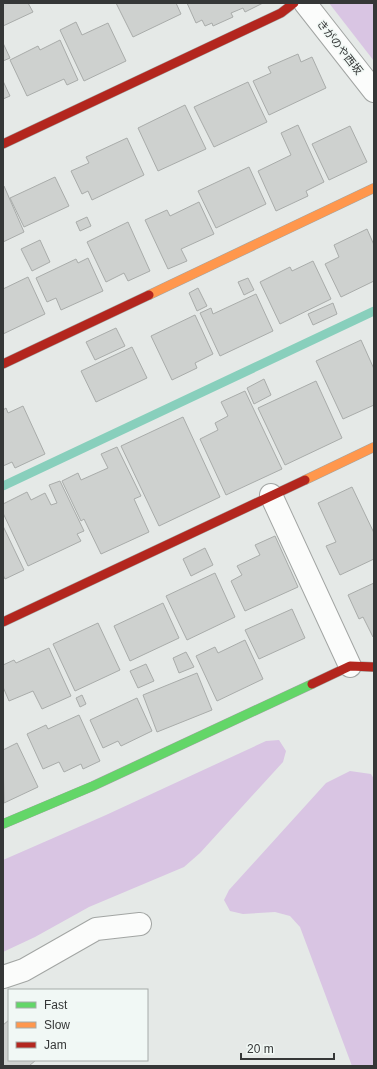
<svg xmlns="http://www.w3.org/2000/svg" width="377" height="1069" font-family="Helvetica,'Noto Sans JP',sans-serif">
  <style>
    .green { fill: #d9c5e3 }
    .lines { fill: none; stroke-linecap: round; stroke-linejoin: round }
    .stream { stroke: #88cfbc; stroke-width: 9 }
    .building { fill: #ced1cf; stroke: #a9acaa }
    .street-casing { stroke: #a2a5a3; stroke-width: 24 }
    .fast-casing { stroke: #a2a5a3; stroke-width: 10 }
    .slow-casing { stroke: #a2a5a3; stroke-width: 10 }
    .jam-casing { stroke: #a2a5a3; stroke-width: 10 }
    .street { stroke: #fbfcfb; stroke-width: 22 }
    .fast { stroke: #63d668; stroke-width: 9 }
    .slow { stroke: #ff974d; stroke-width: 9 }
    .jam { stroke: #b3261e; stroke-width: 9 }
    .labels { text-anchor: middle; stroke-width: 3; stroke-linejoin: round; paint-order: stroke }
    .street-label { font-size: 11px; fill: #353737; stroke: #f1f8f5 }
  </style>
  <rect width="100%" height="100%" fill="#e5e9e7"/>
  <g class="green">
    <path d="M 329,3 L 374,3 L 374,61 Z"/>
    <path d="M 279,740 L 286,751 L 283,762 L 200,853 L 184,867 L 89,907 L 35,937 L 3,952 L 3,860 L 106,815 L 266,741 Z"/>
    <path d="M 350,771 L 371,774 L 374,779 L 374,1066 L 352,1066 L 300,927 L 290,916 L 275,912 L 243,914 L 230,911 L 224,900 L 229,890 L 326,783 Z"/>
  </g>
  <g class="lines">
    <path class="stream" d="M 3,486 L 374,311"/>
  </g>
  <g class="building">
    <path d="M 3,3 L 28,3 L 33,12 L 3,26 Z"/>
    <path d="M 116,3 L 176,3 L 181,14 L 133,37 Z"/>
    <path d="M 187,3 L 263,3 L 245,12 L 243,8 L 231,13 L 233,17 L 213,26 L 212,23 L 205,26 L 202,20 L 196,23 Z"/>
    <path d="M 76,22 L 82,35 L 108,23 L 126,61 L 84,81 L 60,30 Z"/>
    <path d="M 60,40 L 78,80 L 67,85 L 64,79 L 27,96 L 10,60 L 38,46 L 40,50 Z"/>
    <path d="M 3,43 L 10,58 L 3,61 Z"/>
    <path d="M 298,54 L 301,62 L 312,57 L 326,88 L 269,115 L 253,81 L 271,73 L 268,67 Z"/>
    <path d="M 3,81 L 10,96 L 3,99 Z"/>
    <path d="M 248,82 L 267,122 L 214,147 L 194,107 Z"/>
    <path d="M 185,105 L 206,149 L 158,171 L 138,128 Z"/>
    <path d="M 298,125 L 324,182 L 306,191 L 308,196 L 276,211 L 258,171 L 291,155 L 281,133 Z"/>
    <path d="M 350,126 L 367,162 L 329,180 L 312,144 Z"/>
    <path d="M 127,138 L 144,175 L 92,200 L 88,191 L 82,194 L 71,171 L 89,163 L 86,157 Z"/>
    <path d="M 249,167 L 266,204 L 216,228 L 198,191 Z"/>
    <path d="M 55,177 L 69,206 L 24,227 L 10,198 Z"/>
    <path d="M 4,186 L 24,232 L 3,242 L 3,187 Z"/>
    <path d="M 199,202 L 214,234 L 181,249 L 187,261 L 168,269 L 145,220 L 167,210 L 170,216 Z"/>
    <path d="M 87,217 L 91,226 L 80,231 L 76,222 Z"/>
    <path d="M 128,222 L 150,271 L 128,281 L 124,273 L 106,282 L 87,242 Z"/>
    <path d="M 367,229 L 374,245 L 374,281 L 341,297 L 325,264 L 339,257 L 334,245 Z"/>
    <path d="M 40,240 L 50,262 L 32,271 L 21,249 Z"/>
    <path d="M 88,258 L 103,291 L 61,310 L 56,298 L 47,302 L 36,278 L 76,259 L 78,263 Z"/>
    <path d="M 313,261 L 331,299 L 280,324 L 260,282 L 290,267 L 292,271 Z"/>
    <path d="M 28,277 L 45,314 L 3,334 L 3,289 Z"/>
    <path d="M 248,278 L 254,290 L 244,295 L 238,282 Z"/>
    <path d="M 198,288 L 207,306 L 197,311 L 189,293 Z"/>
    <path d="M 256,294 L 273,331 L 220,356 L 200,313 L 211,308 L 213,314 Z"/>
    <path d="M 333,303 L 337,314 L 313,325 L 308,314 Z"/>
    <path d="M 195,315 L 213,354 L 195,363 L 197,368 L 172,380 L 151,336 Z"/>
    <path d="M 116,328 L 125,346 L 95,360 L 86,342 Z"/>
    <path d="M 361,340 L 374,369 L 374,405 L 343,419 L 316,361 Z"/>
    <path d="M 132,347 L 147,378 L 96,402 L 81,371 Z"/>
    <path d="M 264,379 L 271,395 L 254,404 L 247,388 Z"/>
    <path d="M 316,381 L 342,438 L 285,465 L 258,408 Z"/>
    <path d="M 245,391 L 282,469 L 226,495 L 200,439 L 218,430 L 215,423 L 228,416 L 221,402 Z"/>
    <path d="M 23,406 L 45,454 L 15,468 L 12,462 L 3,466 L 3,410 L 6,408 L 8,413 Z"/>
    <path d="M 183,417 L 220,497 L 159,526 L 121,446 Z"/>
    <path d="M 117,447 L 141,496 L 134,499 L 149,532 L 101,554 L 84,519 L 81,521 L 62,481 L 78,473 L 81,480 L 108,468 L 101,454 Z"/>
    <path d="M 60,481 L 84,531 L 77,534 L 81,541 L 28,566 L 3,513 L 3,504 L 27,492 L 31,500 L 45,493 L 51,505 L 57,503 L 49,485 Z"/>
    <path d="M 352,487 L 374,533 L 374,559 L 340,575 L 326,546 L 336,542 L 318,503 Z"/>
    <path d="M 3,526 L 24,570 L 5,579 L 3,575 Z"/>
    <path d="M 275,536 L 298,587 L 245,611 L 231,581 L 242,575 L 237,566 L 260,555 L 255,545 Z"/>
    <path d="M 205,548 L 213,565 L 191,576 L 183,559 Z"/>
    <path d="M 215,573 L 235,617 L 187,640 L 166,596 Z"/>
    <path d="M 374,583 L 374,636 L 373,637 L 363,617 L 359,619 L 348,595 Z"/>
    <path d="M 163,603 L 179,638 L 130,661 L 114,626 Z"/>
    <path d="M 292,609 L 305,638 L 259,659 L 245,630 Z"/>
    <path d="M 98,623 L 120,670 L 75,691 L 53,644 Z"/>
    <path d="M 245,640 L 263,679 L 217,701 L 196,656 L 215,647 L 218,653 Z"/>
    <path d="M 49,648 L 71,696 L 42,709 L 33,691 L 9,701 L 3,687 L 3,665 L 14,660 L 16,663 Z"/>
    <path d="M 186,652 L 194,667 L 179,673 L 173,658 Z"/>
    <path d="M 146,664 L 154,681 L 138,688 L 130,671 Z"/>
    <path d="M 197,673 L 212,710 L 157,732 L 143,695 Z"/>
    <path d="M 82,695 L 86,704 L 80,707 L 76,698 Z"/>
    <path d="M 137,698 L 152,731 L 121,746 L 118,741 L 103,748 L 90,720 Z"/>
    <path d="M 79,715 L 100,761 L 83,769 L 81,764 L 64,772 L 59,762 L 43,769 L 27,734 L 46,725 L 48,729 Z"/>
    <path d="M 17,743 L 38,787 L 4,803 L 3,750 Z"/>
    <path d="M 9,1020 L 9,1060 L 36,1060 L 29,1066 L 3,1066 L 3,1025 Z"/>
  </g>
  <g class="lines">
    <defs>
      <g id="street">
        <path d="M 305,3 L 374,91"/>
        <path d="M 271,495 L 350,666"/>
        <path d="M 3,977 L 24,970 L 96,929 L 140,924"/>
      </g>
      <path id="fast" d="M 3,824 L 93,786 L 312,684"/>
      <g id="slow">
        <path d="M 149,295 L 374,188"/>
        <path d="M 305,480 L 374,447"/>
      </g>
      <g id="jam">
        <path d="M 3,144 L 281,13 L 294,3"/>
        <path d="M 3,364 L 149,295"/>
        <path d="M 3,622 L 305,480"/>
        <path d="M 312,684 L 350,666 L 374,667"/>
      </g>
    </defs>
    <use href="#street" class="street-casing"/>
    <use href="#fast" class="fast-casing"/>
    <use href="#slow" class="slow-casing"/>
    <use href="#jam" class="jam-casing"/>
    <use href="#street" class="street"/>
    <use href="#fast" class="fast"/>
    <use href="#slow" class="slow"/>
    <use href="#jam" class="jam"/>
  </g>
  <g class="labels">
    <g class="street-label">
      <text transform="translate(340 47) rotate(52)" y="4">きがのや西坂</text>
    </g>
  </g>
  <rect width="377" height="1069" fill="none" stroke="#353737" stroke-width="8"/>
  <rect x="8" y="989" width="140" height="72" fill="#f1f8f5" stroke="#a6aba9"/>
  <rect x="16" y="1002" width="20" height="6" fill="#63d668" stroke="#a6aba9"/>
  <text x="44" y="1009" font-size="12" fill="#353737">Fast</text>
  <rect x="16" y="1022" width="20" height="6" fill="#ff974d" stroke="#a6aba9"/>
  <text x="44" y="1029" font-size="12" fill="#353737">Slow</text>
  <rect x="16" y="1042" width="20" height="6" fill="#b3261e" stroke="#a6aba9"/>
  <text x="44" y="1049" font-size="12" fill="#353737">Jam</text>
  <path d="M241 1053v6h93v-6" fill="none" stroke="#353737" stroke-width="2"/>
  <text x="247" y="1053" font-size="12" fill="#353737" stroke="#f1f8f5" stroke-width="3" paint-order="stroke">20 m</text>
</svg>
